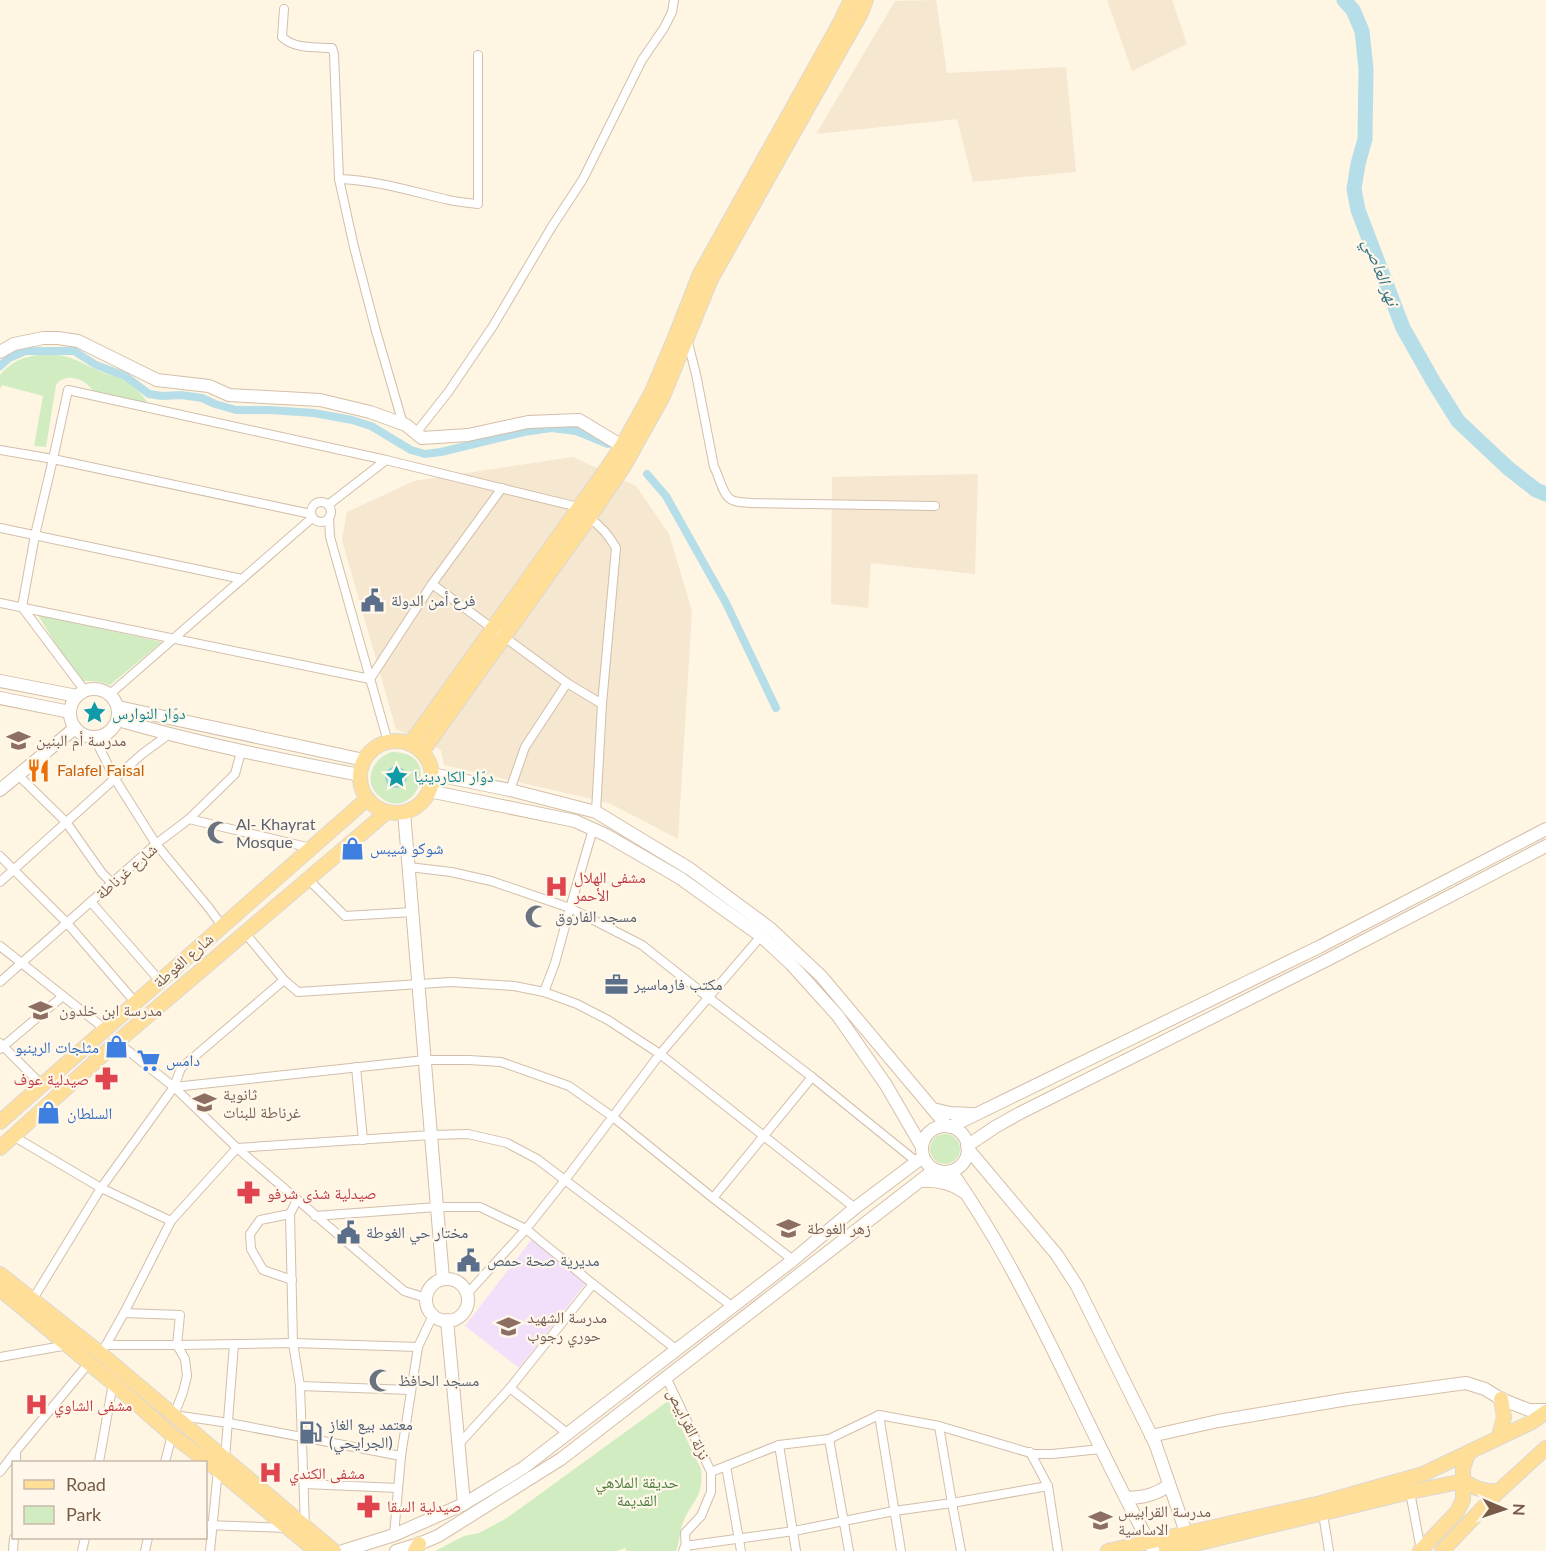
<svg xmlns="http://www.w3.org/2000/svg" width="1546" height="1551" font-family="Lato,'Noto Naskh Arabic',sans-serif">
  <style>
    .residential { fill: #f6e7d1 }
    .education { fill: #f2dffa }
    .green { fill: #d0ecc0; fill-rule: evenodd }
    .water { fill: #b6dee8; stroke: #9bcedb; stroke-width: 1.5 }
    .lines { fill: none; stroke-linecap: round; stroke-linejoin: round }
    .canal { stroke: #b6dee8; stroke-width: 8 }
    .river { stroke: #b6dee8; stroke-width: 15 }
    .street-casing { stroke: #d2bfab; stroke-width: 10 }
    .secondary-casing { stroke: #d5bfa8; stroke-width: 14 }
    .primary-casing { stroke: #ded8d3; stroke-width: 16 }
    .street { stroke: #fff; stroke-width: 8 }
    .secondary { stroke: #fff; stroke-width: 12 }
    .primary { stroke: #ffde98; stroke-width: 14 }
    .labels { text-anchor: middle; stroke-width: 4.5; stroke-linejoin: round; paint-order: stroke }
    .service-label { font-size: 16px; fill: #4e5e75; stroke: #fff8ea; text-anchor: start }
    .culture-label { font-size: 16px; fill: #0d838f; stroke: #fff8ea; text-anchor: start }
    .education-label { font-size: 16px; fill: #785e54; stroke: #fff8ea; text-anchor: start }
    .food-label { font-size: 16px; fill: #c56008; stroke: #fff8ea; text-anchor: start }
    .worship-label { font-size: 16px; fill: #5b616d; stroke: #fff8ea; text-anchor: start }
    .shop-label { font-size: 16px; fill: #366cbe; stroke: #fff8ea; text-anchor: start }
    .street-label { font-size: 16px; fill: #775b47; stroke: #fff8ea }
    .health-label { font-size: 16px; fill: #be3a42; stroke: #fff8ea; text-anchor: start }
    .park-label { font-size: 16px; fill: #4d7e3e; stroke: #fff8ea }
    .water-label { font-size: 18px; font-style: italic; fill: #3c7585; stroke: #fff8ea }
  </style>
  <rect width="100%" height="100%" fill="#fef5e3"/>
  <g class="residential">
    <path d="M 936,0 L 947,73 L 1066,67 L 1076,172 L 973,182 L 957,119 L 816,134 L 895,1 Z"/>
    <path d="M 1107,0 L 1172,0 L 1187,44 L 1132,71 Z"/>
    <path d="M 573,457 L 636,486 L 669,534 L 692,611 L 678,839 L 609,803 L 444,765 L 441,750 L 396,729 L 342,540 L 347,512 L 414,481 Z"/>
    <path d="M 978,474 L 975,574 L 871,563 L 868,608 L 831,604 L 832,477 Z"/>
  </g>
  <path class="education" d="M 532,1239 L 586,1283 L 519,1368 L 465,1326 Z"/>
  <g class="green">
    <path d="M 45,354 C 71,355 77,361 99,371 C 105,374 112,375 117,377 C 128,382 141,392 147,402 L 145,404 C 130,401 113,399 99,394 C 93,393 92,389 88,385 C 79,377 63,374 56,385 L 46,447 L 34,446 L 43,396 L 2,385 L 0,389 L 0,375 C 14,359 25,357 45,354 Z"/>
    <path d="M 38,615 L 162,642 L 110,685 C 99,681 91,680 79,682 Z"/>
    <path d="M 392,752 C 447,751 413,829 378,795 C 362,780 374,757 392,752 ZM 398,766 L 401,767 L 406,773 L 396,787 L 389,785 L 387,782 L 386,772 L 391,767 Z"/>
    <circle cx="945" cy="1149" r="15"/>
    <path d="M 668,1401 L 701,1469 C 704,1498 692,1499 683,1523 C 679,1532 680,1542 676,1551 L 627,1551 L 625,1548 L 617,1551 L 435,1551 L 464,1536 L 479,1533 L 507,1518 Z"/>
  </g>
  <circle class="water" cx="396" cy="777" r="10"/>
  <g class="lines">
    <g class="canal">
      <path d="M 0,366 L 9,358 L 25,351 L 74,351 L 96,365 L 125,376 L 149,394 L 162,396 L 181,395 L 202,398 L 215,404 L 236,410 L 270,410 L 314,413 L 352,420 L 371,426 L 411,450 L 425,454 L 441,452 L 524,432 L 551,428 L 576,431 L 608,444"/>
      <path d="M 647,474 L 666,496 L 726,603 L 776,708"/>
    </g>
    <path class="river" d="M 1344,0 L 1353,10 L 1362,31 L 1366,69 L 1365,139 L 1358,164 L 1354,189 L 1358,210 L 1403,328 L 1433,381 L 1458,421 L 1508,468 L 1536,490 L 1546,494"/>
    <defs>
      <g id="street">
        <path d="M 284,9 L 282,37 C 294,49 315,47 332,48 L 334,54 L 339,179 L 354,247 L 376,331 L 403,424"/>
        <path d="M 339,179 C 375,180 410,191 445,199 C 456,202 467,203 478,204 L 478,55"/>
        <path d="M 687,339 L 696,374 L 714,467 C 719,475 723,497 732,500 C 738,503 746,502 751,503 L 935,506"/>
        <path d="M 416,433 L 449,391 L 493,326 L 551,228 L 583,179 L 642,60 L 664,28 L 672,12 L 674,0"/>
        <path d="M 0,450 L 53,459 L 68,390 L 386,460 L 578,507"/>
        <circle cx="321" cy="512" r="10"/>
        <path d="M 328,505 L 386,460"/>
        <path d="M 329,518 L 330,537 L 388,742"/>
        <path d="M 589,518 C 601,526 609,535 616,548 L 602,704 L 596,812"/>
        <path d="M 0,528 L 242,579"/>
        <path d="M 432,584 L 567,683 L 602,704"/>
        <path d="M 0,603 L 370,679 L 432,584 L 502,488"/>
        <path d="M 85,691 L 22,607 L 35,535 L 53,459 L 311,514"/>
        <path d="M 110,694 L 312,518"/>
        <path d="M 94,737 L 115,779 L 156,844 L 209,908 L 222,926"/>
        <path d="M 18,775 L 66,822 L 102,873 L 112,883"/>
        <path d="M 510,790 L 525,747 L 567,683"/>
        <path d="M 189,819 L 311,848"/>
        <path d="M 593,829 L 570,908 L 642,945 L 709,998 L 812,1077 L 917,1162"/>
        <path d="M 0,856 L 67,923 L 135,1002"/>
        <path d="M 409,867 L 451,872 L 491,881 L 570,908 L 555,963 L 544,992"/>
        <path d="M 308,879 L 345,916 L 413,912"/>
        <path d="M 0,882 L 142,754 L 168,735"/>
        <path d="M 91,902 L 160,981"/>
        <path d="M 245,933 L 284,980 L 298,992 L 451,982 L 514,986 L 544,992 L 577,1004 L 608,1020 L 660,1054 L 855,1208"/>
        <path d="M 0,946 L 63,996"/>
        <path d="M 0,982 L 156,844 L 189,819 L 235,774 L 241,752"/>
        <path d="M 117,1042 L 174,1087 L 237,1148 L 171,1221"/>
        <path d="M 0,1043 L 42,1085"/>
        <path d="M 0,1049 L 63,996 L 105,1029"/>
        <path d="M 356,1067 L 363,1140"/>
        <path d="M 174,1087 L 181,1068 L 284,980"/>
        <path d="M 13,1136 L 101,1188 L 171,1221 L 124,1313 L 106,1345 L 100,1353"/>
        <path d="M 713,1198 L 812,1077"/>
        <path d="M 297,1200 L 290,1214 L 293,1343 L 300,1386 L 305,1526"/>
        <path d="M 290,1214 L 260,1220 L 250,1234 L 251,1249 L 263,1270 L 292,1280"/>
        <path d="M 315,1216 L 437,1207 L 480,1207 L 526,1229 L 593,1284 L 510,1388 L 458,1445"/>
        <path d="M 593,1284 L 677,1350"/>
        <path d="M 467,1294 L 526,1229 L 565,1180 L 660,1054 L 761,936"/>
        <path d="M 426,1298 L 404,1291 L 237,1148 L 431,1135 L 468,1134 L 507,1143 L 537,1159 L 733,1307"/>
        <path d="M 33,1299 L 101,1188 L 174,1087 L 425,1060 L 469,1060 L 501,1062 L 569,1086 L 613,1117 L 713,1198 L 793,1260"/>
        <path d="M 124,1313 L 180,1315 L 177,1345 L 185,1359 L 187,1376 L 183,1392 L 174,1415 L 229,1423 L 401,1456"/>
        <path d="M 106,1345 L 177,1345 L 293,1343 L 418,1347"/>
        <path d="M 0,1357 L 68,1345"/>
        <path d="M 666,1377 L 711,1472 L 711,1492 L 701,1516 L 685,1533 L 686,1551"/>
        <path d="M 300,1386 L 411,1390"/>
        <path d="M 510,1388 L 567,1433"/>
        <path d="M 879,1415 L 901,1551"/>
        <path d="M 939,1426 L 952,1503 L 961,1551"/>
        <path d="M 829,1439 L 849,1551"/>
        <path d="M 779,1445 L 796,1551"/>
        <path d="M 1030,1452 L 1048,1486 L 1058,1551"/>
        <path d="M 225,1459 L 234,1344"/>
        <path d="M 16,1462 L 16,1451 L 89,1363"/>
        <path d="M 99,1462 L 113,1383"/>
        <path d="M 165,1462 L 172,1435"/>
        <path d="M 726,1466 L 741,1551"/>
        <path d="M 0,1472 L 16,1451"/>
        <path d="M 711,1472 L 779,1445 L 829,1439 L 879,1415 L 939,1426 L 1034,1454 L 1052,1454 L 1101,1449"/>
        <path d="M 304,1484 L 398,1488"/>
        <path d="M 1410,1492 L 1421,1550"/>
        <path d="M 1323,1514 L 1329,1551"/>
        <path d="M 206,1525 L 286,1528"/>
        <path d="M 394,1535 L 401,1456 L 418,1347 L 433,1315"/>
        <path d="M 13,1551 L 14,1538"/>
        <path d="M 82,1551 L 85,1538"/>
        <path d="M 145,1551 L 148,1538"/>
        <path d="M 210,1551 L 218,1470"/>
        <path d="M 683,1551 L 685,1546 L 794,1531 L 894,1511 L 952,1503 L 1048,1486"/>
      </g>
      <g id="secondary">
        <path d="M 0,352 L 14,344 L 43,338 L 58,338 L 78,341 L 157,380 L 209,386 L 229,395 L 320,400 L 370,412 L 406,425 L 422,438 L 468,435 L 528,422 L 579,420 L 622,446"/>
        <path d="M 0,681 L 77,696"/>
        <circle cx="94" cy="713" r="24"/>
        <path d="M 0,698 L 70,712"/>
        <path d="M 118,707 L 364,760"/>
        <path d="M 118,720 C 197,743 278,759 360,775"/>
        <path d="M 432,774 L 510,790 L 596,812 L 690,869 L 771,929 L 821,976 L 947,1126"/>
        <path d="M 0,790 L 75,728"/>
        <path d="M 429,791 L 575,821 L 606,835 L 680,878 L 761,936 L 791,964 L 838,1016 L 886,1085 L 922,1147"/>
        <path d="M 404,812 L 443,1279"/>
        <path d="M 933,1109 L 950,1113 L 972,1114"/>
        <circle cx="945" cy="1149" r="23"/>
        <path d="M 950,1127 L 1319,947 L 1546,829"/>
        <path d="M 967,1146 L 995,1127 L 1020,1113 L 1327,960 L 1546,846"/>
        <path d="M 968,1149 L 1057,1255 L 1077,1286 L 1155,1443 L 1189,1541"/>
        <path d="M 951,1171 C 971,1200 990,1230 1007,1261 C 1060,1356 1101,1457 1154,1551"/>
        <path d="M 920,1181 C 936,1180 950,1182 964,1192"/>
        <circle cx="447" cy="1300" r="21"/>
        <path d="M 447,1320 L 464,1504"/>
        <path d="M 1151,1436 L 1218,1421 L 1348,1399 L 1466,1383 L 1485,1389 L 1501,1399 L 1529,1410 L 1546,1410"/>
        <path d="M 1127,1498 C 1143,1498 1156,1495 1169,1485"/>
        <path d="M 343,1551 L 394,1535 L 464,1504 L 523,1468 L 793,1260 L 855,1208 L 923,1157"/>
        <path d="M 396,1551 L 419,1544 L 438,1536 L 561,1459 L 934,1170"/>
      </g>
      <g id="primary">
        <circle cx="396" cy="777" r="36"/>
        <path d="M 410,744 L 603,474 L 622,446 L 651,394 L 676,335 L 700,274 L 840,23 L 851,0"/>
        <path d="M 422,752 L 589,518 L 624,466 L 663,396 L 711,279 L 861,13 L 866,0"/>
        <path d="M 0,1122 L 367,799"/>
        <path d="M 0,1148 L 117,1042 L 387,812"/>
        <path d="M 0,1274 L 100,1353 L 334,1551"/>
        <path d="M 0,1289 L 113,1383 L 172,1435 L 218,1470 L 316,1551"/>
        <path d="M 1499,1437 L 1504,1417 L 1501,1399"/>
        <path d="M 415,1551 L 419,1544"/>
        <path d="M 1108,1551 L 1321,1503 L 1423,1474 L 1532,1422 L 1546,1412"/>
        <path d="M 1166,1551 L 1410,1492 L 1464,1481 C 1476,1489 1485,1492 1499,1491"/>
        <path d="M 1420,1551 L 1457,1512 L 1463,1500 L 1463,1468 L 1468,1454"/>
        <path d="M 1442,1551 L 1499,1491 L 1546,1448"/>
      </g>
    </defs>
    <use href="#street" class="street-casing"/>
    <use href="#secondary" class="secondary-casing"/>
    <use href="#primary" class="primary-casing"/>
    <use href="#street" class="street"/>
    <use href="#secondary" class="secondary"/>
    <use href="#primary" class="primary"/>
  </g>
  <defs>
    <symbol id="civic-bare" viewBox="-9 -9 18 18"><path d="M-.6-6.5H3V-4.5H.6V-3L4-1V1h2V6H-6V1h2V-1L-.6-3ZM-1.2 2.5V6h2.4V2.5Z" fill="#5c6f8a" stroke="#fff8ea" stroke-width="2.5" paint-order="stroke"/></symbol>
    <symbol id="sight-bare" viewBox="-9 -9 18 18"><path d="M0-6L1.8-2.2L6-1.7L2.9 1.2L3.7 5.4L0 3.3L-3.7 5.4L-2.9 1.2L-6-1.7L-1.8-2.2Z" fill="#0f9aa8" stroke="#fff8ea" stroke-width="2.5" paint-order="stroke"/></symbol>
    <symbol id="school-bare" viewBox="-9 -9 18 18"><path d="M0-5L7-2L0 1L-7-2ZM-4 1L0 2.5L4 1V4Q0 6-4 4Z" fill="#8d6e63" stroke="#fff8ea" stroke-width="2.5" paint-order="stroke"/></symbol>
    <symbol id="restaurant-bare" viewBox="-9 -9 18 18"><path d="M-5-6h1v4h1v-4h1v4h1v-4h1v5L-1.5 .5V6h-2V.5L-5-1ZM5-6V6H3V1.5H1.5Q1.5-4 5-6Z" fill="#e8710a" stroke="#fff8ea" stroke-width="2.5" paint-order="stroke"/></symbol>
    <symbol id="mosque-bare" viewBox="-9 -9 18 18"><path d="M3.5-4.9A6 6 0 1 0 3.5 4.9A5 5 0 1 1 3.5-4.9Z" fill="#6b7280" stroke="#fff8ea" stroke-width="2.5" paint-order="stroke"/></symbol>
    <symbol id="shop-bare" viewBox="-9 -9 18 18"><path d="M-5-2.5h2.3a2.7 3.5 0 0 1 5.4 0H5L5.5 6h-11ZM-1.5-2.5h3a1.5 2.3 0 0 0-3 0Z" fill="#3f7fe0" stroke="#fff8ea" stroke-width="2.5" paint-order="stroke"/></symbol>
    <symbol id="hospital-bare" viewBox="-9 -9 18 18"><path d="M-5-5h3v3.5h4V-5h3V5h-3V1.5h-4V5h-3Z" fill="#e0444e" stroke="#fff8ea" stroke-width="2.5" paint-order="stroke"/></symbol>
    <symbol id="office-bare" viewBox="-9 -9 18 18"><path d="M-6-3h4V-5.5h4V-3h4V5H-6ZM-1-4.5V-3h2v-1.5ZM-6 0V1H6V0Z" fill="#5c6f8a" stroke="#fff8ea" stroke-width="2.5" paint-order="stroke"/></symbol>
    <symbol id="supermarket-bare" viewBox="-9 -9 18 18"><path d="M-6-5.5h2.5l.6 2H6L4.5 2H-2.5L-4.4-4H-6ZM-1.5 3.2a1.3 1.3 0 1 0 .1 0ZM3 3.2a1.3 1.3 0 1 0 .1 0Z" fill="#3f7fe0" stroke="#fff8ea" stroke-width="2.5" paint-order="stroke"/></symbol>
    <symbol id="pharmacy-bare" viewBox="-9 -9 18 18"><path d="M-2-6h4v4h4v4h-4v4h-4v-4h-4v-4h4Z" fill="#e0444e" stroke="#fff8ea" stroke-width="2.5" paint-order="stroke"/></symbol>
    <symbol id="fuel-bare" viewBox="-9 -9 18 18"><path d="M-5.5-6h7V0h2V4h1.3V-2.5L3-4.5l.8-.8L6-3V5H2.5V1h-1V6h-7ZM-4.2-4.7v3.2H.2V-4.7Z" fill="#5c6f8a" stroke="#fff8ea" stroke-width="2.5" paint-order="stroke"/></symbol>
  </defs>
  <g fill-rule="evenodd">
    <use href="#civic-bare" x="356" y="584" width="33" height="33"/>
    <use href="#sight-bare" x="78" y="696" width="33" height="33"/>
    <use href="#school-bare" x="2" y="724" width="33" height="33"/>
    <use href="#restaurant-bare" x="22" y="754" width="33" height="33"/>
    <use href="#sight-bare" x="380" y="760" width="33" height="33"/>
    <use href="#mosque-bare" x="202" y="816" width="33" height="33"/>
    <use href="#shop-bare" x="336" y="832" width="33" height="33"/>
    <use href="#hospital-bare" x="540" y="870" width="33" height="33"/>
    <use href="#mosque-bare" x="520" y="900" width="33" height="33"/>
    <use href="#office-bare" x="600" y="968" width="33" height="33"/>
    <use href="#school-bare" x="24" y="994" width="33" height="33"/>
    <use href="#shop-bare" x="100" y="1030" width="33" height="33"/>
    <use href="#supermarket-bare" x="132" y="1044" width="33" height="33"/>
    <use href="#pharmacy-bare" x="90" y="1062" width="33" height="33"/>
    <use href="#school-bare" x="188" y="1086" width="33" height="33"/>
    <use href="#shop-bare" x="32" y="1096" width="33" height="33"/>
    <use href="#pharmacy-bare" x="232" y="1176" width="33" height="33"/>
    <use href="#school-bare" x="772" y="1212" width="33" height="33"/>
    <use href="#civic-bare" x="332" y="1216" width="33" height="33"/>
    <use href="#civic-bare" x="452" y="1244" width="33" height="33"/>
    <use href="#school-bare" x="492" y="1310" width="33" height="33"/>
    <use href="#mosque-bare" x="364" y="1364" width="33" height="33"/>
    <use href="#hospital-bare" x="20" y="1388" width="33" height="33"/>
    <use href="#fuel-bare" x="294" y="1416" width="33" height="33"/>
    <use href="#hospital-bare" x="254" y="1456" width="33" height="33"/>
    <use href="#pharmacy-bare" x="352" y="1490" width="33" height="33"/>
    <use href="#school-bare" x="1084" y="1504" width="33" height="33"/>
  </g>
  <g class="labels">
    <g class="service-label">
      <text x="391" y="606">فرع أمن الدولة</text>
      <text x="634" y="990">مكتب فارماسير</text>
      <text x="366" y="1238">مختار حي الغوطة</text>
      <text x="487" y="1266">مديرية صحة حمص</text>
      <text x="329" y="1430">معتمد بيع الغاز<tspan x="329" dy="18">(الجرايحي)</tspan></text>
    </g>
    <g class="culture-label">
      <text x="112" y="719">دوّار النوارس</text>
      <text x="414" y="782">دوّار الكاردينيا</text>
    </g>
    <g class="education-label">
      <text x="36" y="746">مدرسة أم البنين</text>
      <text x="59" y="1016">مدرسة ابن خلدون</text>
      <text x="223" y="1100">ثانوية<tspan x="223" dy="18">غرناطة للبنات</tspan></text>
      <text x="807" y="1234">زهر الغوطة</text>
      <text x="527" y="1323">مدرسة الشهيد<tspan x="527" dy="18">حوري رجوب</tspan></text>
      <text x="1118" y="1517">مدرسة القرابيس<tspan x="1118" dy="18">الاساسية</tspan></text>
    </g>
    <g class="food-label">
      <text x="57" y="776">Falafel Faisal</text>
    </g>
    <g class="worship-label">
      <text x="236" y="830">Al- Khayrat<tspan x="236" dy="18">Mosque</tspan></text>
      <text x="555" y="922">مسجد الفاروق</text>
      <text x="398" y="1386">مسجد الحافظ</text>
    </g>
    <g class="shop-label">
      <text x="370" y="854">شوكو شيبس</text>
      <text x="99" y="1053" text-anchor="end">مثلجات الرينبو</text>
      <text x="166" y="1066">دامس</text>
      <text x="67" y="1119">السلطان</text>
    </g>
    <g class="street-label">
      <text transform="translate(126 871) rotate(-41)" y="6">شارع غرناطة</text>
      <text transform="translate(183 960) rotate(-41)" y="6">شارع الغوطة</text>
      <text transform="translate(689 1424) rotate(64)" y="6">نزلة القرابيص</text>
    </g>
    <g class="health-label">
      <text x="574" y="883">مشفى الهلال<tspan x="574" dy="18">الأحمر</tspan></text>
      <text x="89" y="1085" text-anchor="end">صيدلية عوف</text>
      <text x="267" y="1199">صيدلية شذى شرفو</text>
      <text x="54" y="1411">مشفى الشاوي</text>
      <text x="289" y="1479">مشفى الكندي</text>
      <text x="387" y="1512">صيدلية السقا</text>
    </g>
    <g class="park-label">
      <text x="637" y="1488">حديقة الملاهي<tspan x="637" dy="18">القديمة</tspan></text>
    </g>
    <g class="water-label">
      <text transform="translate(1381 272) rotate(69)" y="6">نهر العاصي</text>
    </g>
  </g>
  <rect x="12" y="1461" width="195" height="78" fill="#fff8ea" stroke="#c9b9a9" stroke-width="1.5"/>
  <rect x="24" y="1480" width="30" height="9" fill="#ffde98" stroke="#c9b9a9" stroke-width="1.5"/>
  <text x="66" y="1491" font-size="18" fill="#775b47">Road</text>
  <rect x="24" y="1506" width="30" height="18" fill="#d0ecc0" stroke="#c9b9a9" stroke-width="1.5"/>
  <text x="66" y="1521" font-size="18" fill="#775b47">Park</text>
  <g transform="translate(1504 1509) rotate(92)" stroke="#fff8ea" stroke-width="4.5" paint-order="stroke">
  <path d="M0-4.5L10 22L0 15L-10 22Z" fill="#775b47"/>
  <text y="-9" font-size="16" font-weight="bold" text-anchor="middle" fill="#775b47">N</text>
  </g>
</svg>
